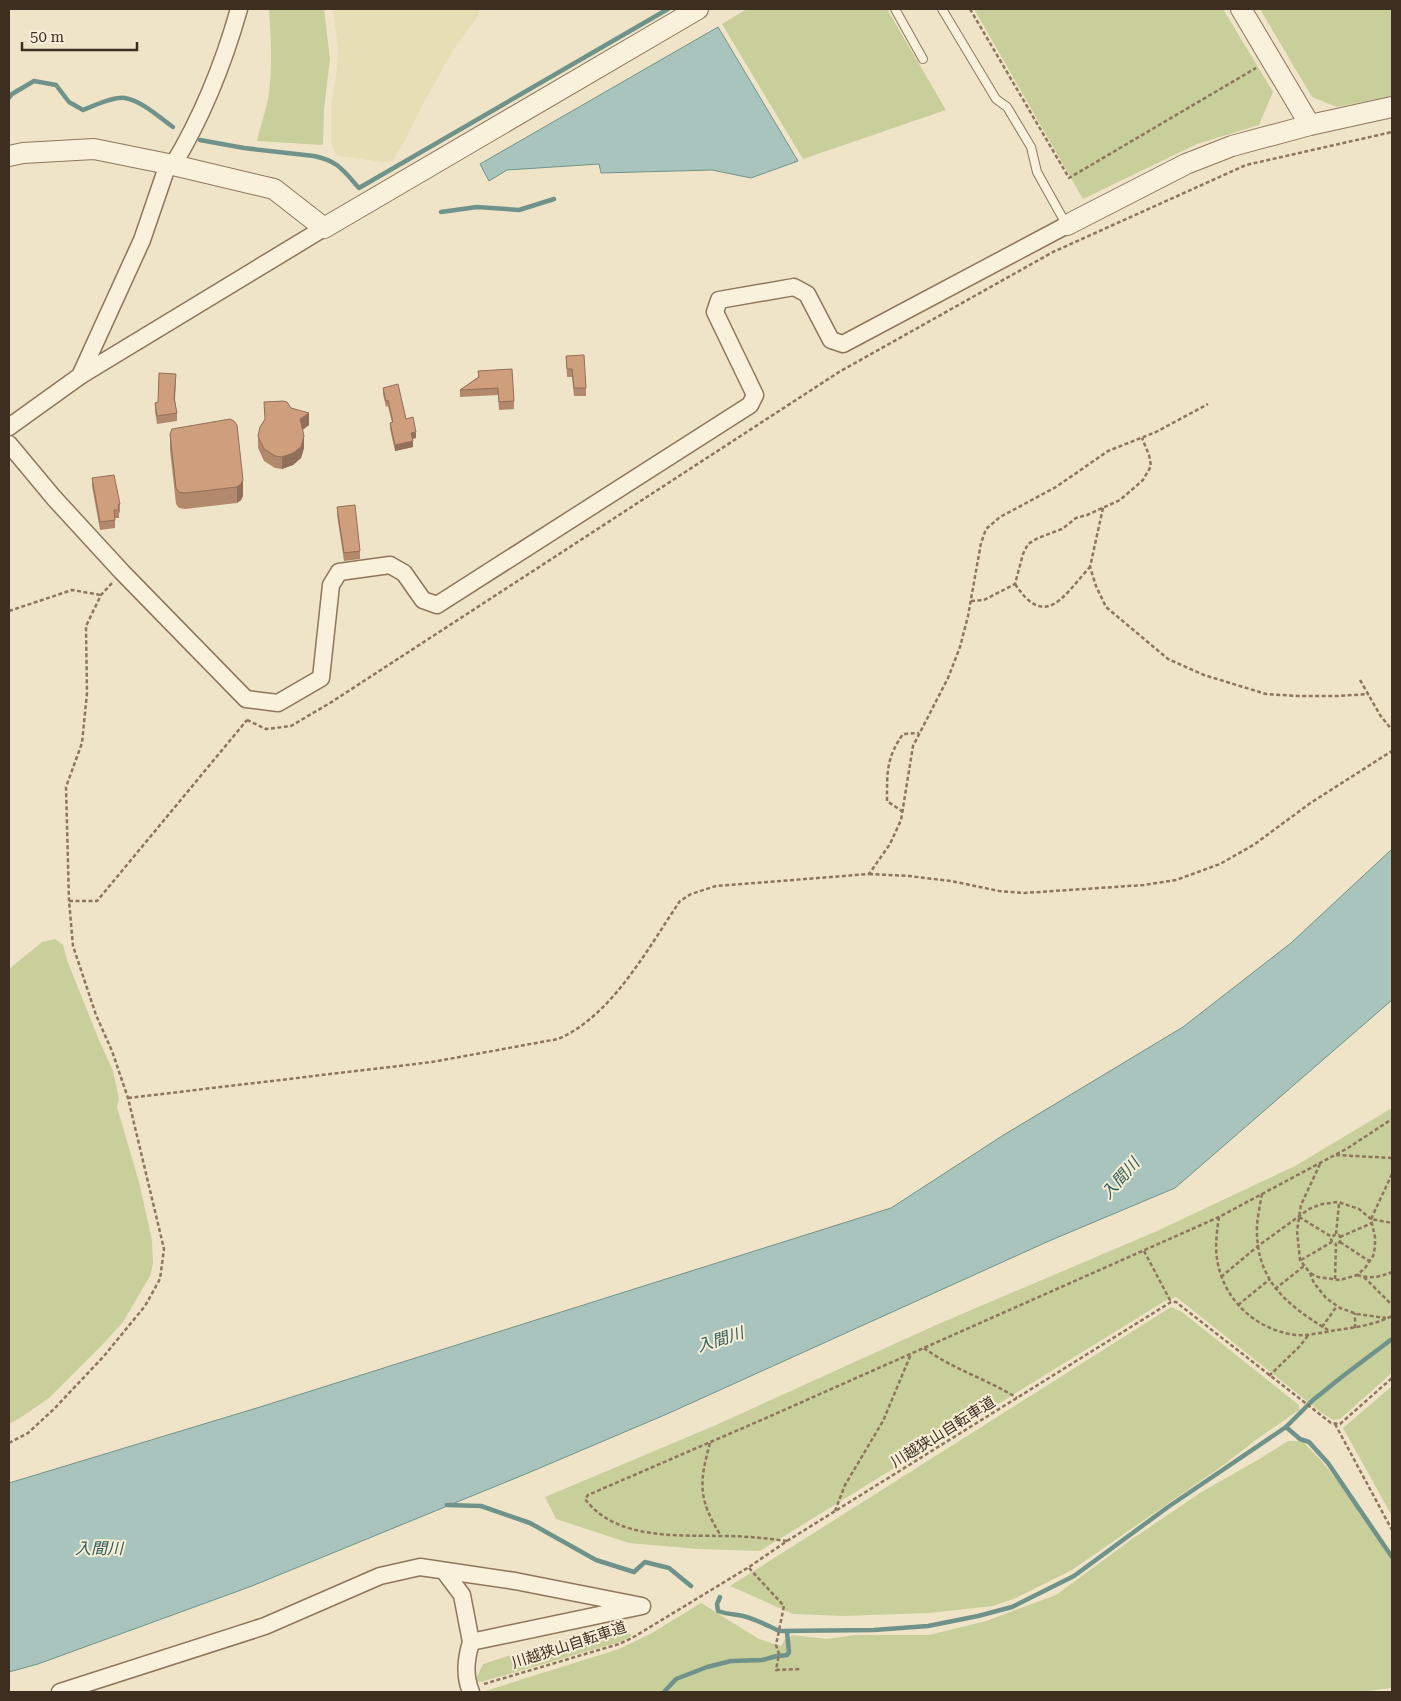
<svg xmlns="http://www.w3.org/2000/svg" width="1401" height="1701" font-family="'Roboto Serif','Noto Sans JP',serif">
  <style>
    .farmland { fill: #e6deb5 }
    .green { fill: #c9cf9b }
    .water { fill: #a9c4bc; stroke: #6f938a }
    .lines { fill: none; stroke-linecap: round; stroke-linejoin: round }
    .stream { stroke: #6f938a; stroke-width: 4.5 }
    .service-casing { stroke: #8d765c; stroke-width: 10 }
    .minor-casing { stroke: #8d765c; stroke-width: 19 }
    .tertiary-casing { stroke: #8d765c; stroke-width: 22 }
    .path { stroke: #8d765c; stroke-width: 2.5; stroke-dasharray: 4 2.5; stroke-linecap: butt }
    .service { stroke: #faf1dc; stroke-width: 8 }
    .minor { stroke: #faf1dc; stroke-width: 16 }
    .tertiary { stroke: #faf1dc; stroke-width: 20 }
    .wall { fill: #b2896c }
    .shaded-wall { fill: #916f58 }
    .building { fill: #cf9f7d; stroke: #916f58 }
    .labels { text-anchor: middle; stroke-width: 4; stroke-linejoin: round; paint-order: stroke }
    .street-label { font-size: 15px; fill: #3d2e20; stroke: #f7eed8 }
    .water-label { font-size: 16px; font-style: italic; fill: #2f5d5a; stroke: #f7eed8 }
  </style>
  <rect width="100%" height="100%" fill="#f0e4c8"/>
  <path class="farmland" d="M 333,9 L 480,9 L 476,19 L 457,44 L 445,64 L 420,110 L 405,141 L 392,161 L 383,162 L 338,156 L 334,151 L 331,143 L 331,107 L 337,70 L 338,48 Z"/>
  <g class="green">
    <path d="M 269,9 L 324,9 L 330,59 L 324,110 L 323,145 L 257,141 C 260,127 265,113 268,99 C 273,70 271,38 269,9 Z"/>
    <path d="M 747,9 L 887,9 L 946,110 L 803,159 L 722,24 Z"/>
    <path d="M 974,9 L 1223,9 L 1273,92 L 1259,125 L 1197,144 L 1083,199 Z"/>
    <path d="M 1260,9 L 1392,9 L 1392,96 L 1337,107 L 1312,97 Z"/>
    <path d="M 55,939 L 63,945 L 67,960 L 99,1040 L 113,1071 L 119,1099 L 117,1107 L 139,1182 L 152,1240 L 153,1264 L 150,1276 L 123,1322 L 102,1345 L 49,1398 L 20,1418 L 9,1424 L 9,969 L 42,942 Z"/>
    <path d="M 1392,1108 L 1392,1373 L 1340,1419 L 1333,1420 L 1322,1413 L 1176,1297 L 1165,1301 L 760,1551 L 698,1549 L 629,1543 L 556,1519 L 545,1497 L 716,1425 L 936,1325 L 1157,1231 L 1295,1166 Z"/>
    <path d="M 1171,1307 L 1182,1312 L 1299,1405 L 1299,1410 L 1257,1439 L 1225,1464 L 1072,1570 L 1016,1598 L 993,1606 L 930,1613 L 843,1616 L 793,1614 L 730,1586 Z"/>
    <path d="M 1392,1386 L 1392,1516 L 1343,1428 Z"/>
    <path d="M 1288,1441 L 1299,1441 L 1303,1442 L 1320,1459 L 1356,1504 L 1392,1561 L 1392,1688 L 1360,1692 L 482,1692 L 619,1649 L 652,1633 L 701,1603 L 759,1639 L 781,1646 L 785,1639 L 793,1635 L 826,1639 L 855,1635 L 929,1635 L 986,1621 L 1056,1595 L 1132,1539 L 1203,1491 L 1256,1461 Z"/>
    <path d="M 618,1627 L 632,1635 L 623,1641 L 481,1682 L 475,1681 L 483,1664 L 508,1656 L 540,1650 L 584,1632 Z"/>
  </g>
  <g class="water">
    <path d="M 718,27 L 798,161 L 751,178 L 712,170 L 601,173 L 599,164 L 507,170 L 489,181 L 480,164 Z"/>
    <path d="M 1392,849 L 1392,1000 L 1175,1188 L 1049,1241 L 667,1414 L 528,1473 L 252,1586 L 38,1664 L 9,1672 L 9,1483 L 260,1407 L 891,1208 L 1002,1136 L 1183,1027 L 1291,943 Z"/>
  </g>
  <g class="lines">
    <g class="stream">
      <path d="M 9,98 L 12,94 L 34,81 L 56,85 L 69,102 L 83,110 C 93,106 114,96 125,98 C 142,101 159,117 173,127"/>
      <path d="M 200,140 L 244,148 L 314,156 C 338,161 343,170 359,188 L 668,9"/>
      <path d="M 441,212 L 477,207 L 519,210 L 554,199"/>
      <path d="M 1286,1427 L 1300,1439 L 1309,1442 L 1328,1463 L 1392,1557"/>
      <path d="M 447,1505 L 481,1506 L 530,1523 L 596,1560 L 634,1572 L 645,1562 L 669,1568 L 691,1586"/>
      <path d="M 720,1597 L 717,1604 L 718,1611 C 726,1614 730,1614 738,1615 C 752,1617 764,1624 777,1630"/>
      <path d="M 781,1631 L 874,1630 L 928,1626 L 978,1616 L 1012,1607 L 1074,1576 L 1168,1507 L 1286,1427 L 1313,1400 L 1343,1376 L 1392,1339"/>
      <path d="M 779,1656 L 787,1655 L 789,1652 L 787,1632"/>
      <path d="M 664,1692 L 676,1679 L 707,1667 L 731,1661 L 762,1660 L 777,1656"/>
    </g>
    <defs>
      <g id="service">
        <path d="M 895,9 L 923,59"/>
        <path d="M 942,9 L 996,99 L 1007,107 L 1031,147 L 1037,172 L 1066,224"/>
      </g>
      <g id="minor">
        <path d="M 173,165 C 202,117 224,62 239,9"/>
        <path d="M 80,376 L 142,240 L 168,164"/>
        <path d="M 9,427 L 80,376 L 324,228"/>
        <path d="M 9,444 L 54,498 L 122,572 L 246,699 L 278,703 L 321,678 L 331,585 L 339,572 L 390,565 L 404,573 L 423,600 L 437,605 L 750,405 L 755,395 L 715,312 L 719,300 L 794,287 L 807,294 L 831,340 L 843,344 L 1067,225"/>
        <path d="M 471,1642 C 466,1659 464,1675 471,1692"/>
        <path d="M 60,1692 L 265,1626 L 380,1576 L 420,1567 L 515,1581 L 642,1606 L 471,1642 L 462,1595 L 444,1571"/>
      </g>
      <g id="tertiary">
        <path d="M 1241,9 L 1310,125"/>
        <path d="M 9,156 L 23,153 L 94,149 L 173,165 L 274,189 L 324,228 L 698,9"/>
        <path d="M 1067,225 L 1186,164 L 1232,146 L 1310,125 L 1392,107"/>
      </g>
    </defs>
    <use href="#service" class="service-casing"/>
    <use href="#minor" class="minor-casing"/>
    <use href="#tertiary" class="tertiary-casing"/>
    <g class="path">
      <path d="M 970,9 L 1069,178 L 1256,68"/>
      <path d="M 1103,508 L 1090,567 L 1096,586 L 1106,607 L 1168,659 L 1204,675 L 1266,694 L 1298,696 L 1337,696 L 1369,694"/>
      <path d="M 1015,584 C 1046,631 1064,595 1090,567"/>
      <path d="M 971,601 L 984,600 L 1015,584 L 1023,554 L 1028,544 L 1038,538 L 1062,529 L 1076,518 L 1087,515 L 1120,500 L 1143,480 L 1151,466 L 1149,455 L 1142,438"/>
      <path d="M 9,611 L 72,590 L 101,595"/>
      <path d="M 1360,680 L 1380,715 L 1392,730"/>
      <path d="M 247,720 L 266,729 L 291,726 L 330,703 L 839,372 L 1053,252 L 1246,165 L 1392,132"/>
      <path d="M 903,812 L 887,801 C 887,774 886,758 903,734 L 919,733"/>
      <path d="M 869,874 L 909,876 L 951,881 L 999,891 L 1024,893 L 1144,885 L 1176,880 L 1220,864 L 1255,844 L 1309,804 L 1392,751"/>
      <path d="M 69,901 L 97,901 L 247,720"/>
      <path d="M 128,1098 L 432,1062 L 558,1039 C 612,1016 648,948 680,901 L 691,894 L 716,886 L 869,874 L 890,844 L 901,820 L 913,746 L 948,678 L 960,647 L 968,616 L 981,543 L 986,529 L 1000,517 L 1056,487 L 1108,451 L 1156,432 L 1208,404"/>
      <path d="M 1336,1155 L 1392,1158"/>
      <path d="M 1320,1164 L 1301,1205 L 1297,1231 L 1300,1260 L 1310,1273 L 1314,1283 L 1326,1298 L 1340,1308 L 1357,1314 L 1386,1318"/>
      <path d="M 1392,1174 L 1371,1219 L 1392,1223"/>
      <path d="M 1262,1194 C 1260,1204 1258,1215 1257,1225 C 1255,1279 1285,1304 1328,1330"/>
      <path d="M 1219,1217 C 1217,1230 1215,1245 1217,1259 C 1223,1299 1255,1330 1296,1335 C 1309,1336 1324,1332 1337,1330 C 1357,1327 1374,1325 1392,1316"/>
      <path d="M 1299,1217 L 1332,1237"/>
      <path d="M 1336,1234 L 1339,1204"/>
      <path d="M 1340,1237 L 1372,1223"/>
      <path d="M 1340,1242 L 1369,1261"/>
      <path d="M 1144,1251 L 1171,1302"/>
      <path d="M 1301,1260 L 1332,1242"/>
      <path d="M 1357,1275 C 1370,1279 1380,1277 1392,1272"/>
      <path d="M 1221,1277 L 1258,1246 L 1309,1209 L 1322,1204 L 1338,1202 L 1359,1209 L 1371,1219 L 1375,1237 L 1375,1247 L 1373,1256 L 1365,1268 L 1357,1275 L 1340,1280 L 1318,1277 L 1310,1273"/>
      <path d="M 1364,1277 L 1392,1305"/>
      <path d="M 1335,1279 L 1336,1244 L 1332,1242 L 1331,1239 L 1334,1235 L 1339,1235 L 1341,1239 L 1340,1242 L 1336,1244"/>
      <path d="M 1275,1289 L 1304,1266"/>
      <path d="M 1238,1305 L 1270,1279"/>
      <path d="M 1322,1327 L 1337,1306"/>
      <path d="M 1355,1328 L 1355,1313"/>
      <path d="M 924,1348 C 952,1369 987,1379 1017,1398"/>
      <path d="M 1269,1376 L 1300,1346 L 1309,1334"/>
      <path d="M 1335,1424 L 1392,1530"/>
      <path d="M 9,1443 L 28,1433 L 54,1409 L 104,1356 L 145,1306 L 160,1279 L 164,1249 L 128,1098 L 112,1051 L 96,1015 L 73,946 L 69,901 L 66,787 L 82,743 L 87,693 L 86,626 L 101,595 L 112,583"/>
      <path d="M 710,1443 C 699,1483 698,1499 721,1536"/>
      <path d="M 835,1511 L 845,1485 L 883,1421 L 911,1354"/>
      <path d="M 787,1541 C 765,1538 744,1536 722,1536 C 676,1535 616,1540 585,1499 L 588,1495 L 766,1418 L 1219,1217 L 1348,1148 L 1392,1119"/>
      <path d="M 749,1568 L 784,1606 L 776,1645 L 779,1654 L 776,1670 L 800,1669"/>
      <path d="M 484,1684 L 619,1644 L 632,1638 L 749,1567 L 787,1541 L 1171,1302 L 1176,1302 L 1181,1306 L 1331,1423 L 1340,1424 L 1392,1378"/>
    </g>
    <use href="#service" class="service"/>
    <use href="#minor" class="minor"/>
    <use href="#tertiary" class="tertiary"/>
  </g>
  <g class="wall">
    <path d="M 566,356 L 586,388 L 586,396 L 574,396 L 572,377 L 567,377 Z"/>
    <path d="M 478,371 L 514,401 L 514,409 L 499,410 L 498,395 L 460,397 L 460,390 L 478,377 Z"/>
    <path d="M 176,382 L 175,400 L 177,413 L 177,421 L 157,424 L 155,411 L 155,403 L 158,402 Z"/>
    <path d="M 383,388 L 406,419 L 416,438 L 412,439 L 413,447 L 395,451 L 390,429 L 390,423 L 392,423 L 388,406 L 386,407 L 383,394 Z"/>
    <path d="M 291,408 L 309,425 L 303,430 L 304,448 L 301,458 L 293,465 L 282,469 L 275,468 L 264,461 L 258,448 L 258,436 Z"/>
    <path d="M 230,419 L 243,496 L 241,500 L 237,503 L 185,509 L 179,508 L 176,504 L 170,450 L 170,434 Z"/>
    <path d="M 92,478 L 120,504 L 120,512 L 119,513 L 119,518 L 115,518 L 115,528 L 100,530 L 92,486 Z"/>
    <path d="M 337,507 L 360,551 L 360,559 L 344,561 L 337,515 Z"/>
  </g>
  <g class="shaded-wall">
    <path d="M 309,413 L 309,425 L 300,431 L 300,419 Z"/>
    <path d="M 416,432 L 416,438 L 411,439 L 411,433 Z"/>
    <path d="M 304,436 L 304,448 L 301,458 L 293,465 L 282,469 L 282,457 Z"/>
    <path d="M 413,441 L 413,447 L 395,451 L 395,445 Z"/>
    <path d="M 243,480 L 243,496 L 241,500 L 237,503 L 237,487 Z"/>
  </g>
  <g class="building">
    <path d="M 584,355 L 586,388 L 574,388 L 572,369 L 567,369 L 566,356 Z"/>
    <path d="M 512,369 L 514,401 L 499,402 L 498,388 L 460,390 L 479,377 L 478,371 Z"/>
    <path d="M 159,373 L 176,374 L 174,398 L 177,413 L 157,416 L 155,403 L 158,402 Z"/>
    <path d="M 398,384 L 406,419 L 413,417 L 416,432 L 411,433 L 413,441 L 395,445 L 390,423 L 393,422 L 388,400 L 386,401 L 383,388 Z"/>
    <path d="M 283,401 L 287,402 L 291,408 L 309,413 L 300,419 L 304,436 L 301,447 L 293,453 L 282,457 L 275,456 L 264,449 L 258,436 L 260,427 L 265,419 L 264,402 Z"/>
    <path d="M 230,419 L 234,421 L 237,425 L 243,480 L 241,484 L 237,487 L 185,493 L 179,492 L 176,488 L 170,434 L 172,429 Z"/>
    <path d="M 114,475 L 120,504 L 118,505 L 119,510 L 114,510 L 115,520 L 100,522 L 92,478 Z"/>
    <path d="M 355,505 L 360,551 L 344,553 L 337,507 Z"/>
  </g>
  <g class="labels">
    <g class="street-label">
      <text transform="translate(943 1432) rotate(-32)" y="5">川越狭山自転車道</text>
      <text transform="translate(569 1645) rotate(-18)" y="5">川越狭山自転車道</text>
    </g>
    <g class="water-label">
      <text transform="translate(1120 1178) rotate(-49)" y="6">入間川</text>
      <text transform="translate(720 1339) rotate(-18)" y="6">入間川</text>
      <text x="99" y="1554">入間川</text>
    </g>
  </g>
  <rect width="1401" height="1701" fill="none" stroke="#3d2e20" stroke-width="20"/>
  <path d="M22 42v8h115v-8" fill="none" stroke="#3d2e20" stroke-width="2.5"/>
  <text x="30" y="42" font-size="15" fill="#3d2e20" stroke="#f7eed8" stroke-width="4" paint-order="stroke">50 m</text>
</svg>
